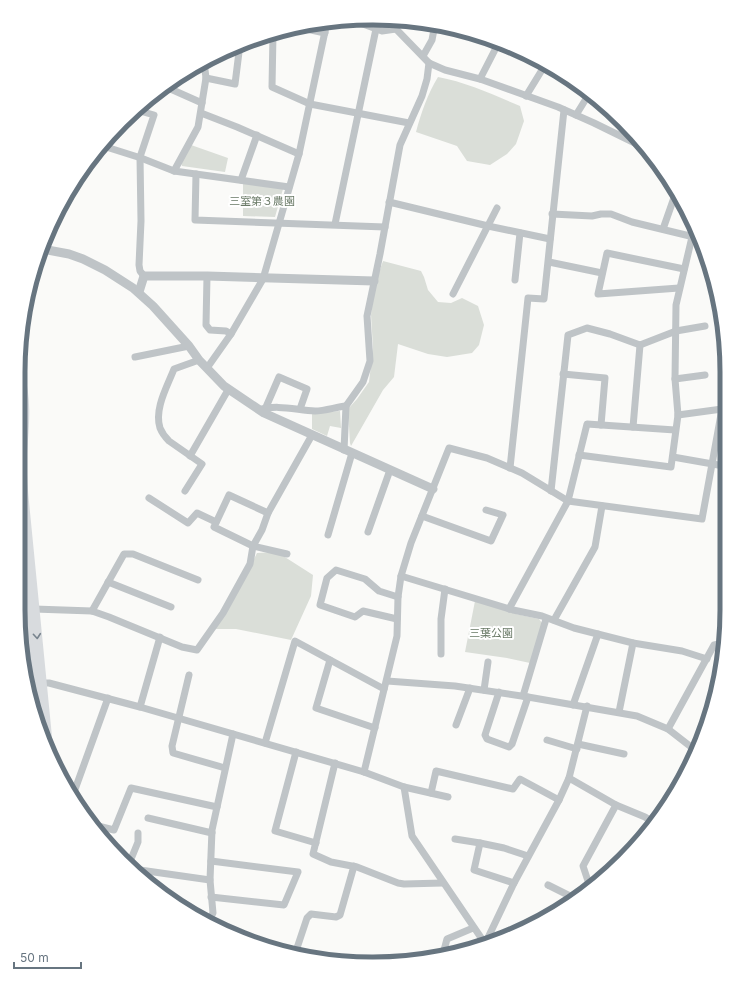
<svg xmlns="http://www.w3.org/2000/svg" width="745" height="982" font-family="Inter,'Noto Sans JP',sans-serif">
  <style>
    .green { fill: #daded8 }
    .lines { fill: none; stroke-linecap: round; stroke-linejoin: round }
    .minor { stroke: #bfc4c7; stroke-width: 7 }
    .tertiary { stroke: #bfc4c7; stroke-width: 9 }
    .primary { stroke: #d8dbde; stroke-width: 11 }
    .oneway { stroke: #78848e }
    .labels { text-anchor: middle; stroke-width: 4; stroke-linejoin: round; paint-order: stroke }
    .park-label { font-size: 11px; fill: #697966; stroke: #fff }
    .rim { fill: none; stroke: #677580; stroke-width: 5 }
  </style>
  <rect width="100%" height="100%" fill="#fafaf8"/>
  <g class="green">
    <path d="M 438,77 C 466,82 494,95 520,106 L 524,121 L 516,144 L 507,154 L 490,165 L 467,161 L 457,146 L 416,132 C 421,113 428,93 438,77 Z"/>
    <path d="M 191,145 L 228,158 L 225,172 L 182,166 L 181,163 Z"/>
    <path d="M 243,183 L 283,189 L 275,217 L 243,216 Z"/>
    <path d="M 383,261 L 421,271 L 424,277 L 428,290 L 438,302 L 451,303 L 462,298 L 478,306 L 484,325 L 479,345 L 472,353 L 447,357 L 428,354 L 398,344 L 394,377 L 383,390 L 351,446 L 350,443 L 348,409 L 357,399 L 369,382 L 373,348 L 371,315 L 374,287 Z"/>
    <path d="M 340,411 L 341,428 L 330,426 L 327,436 L 312,429 L 312,413 Z"/>
    <path d="M 277,552 L 313,575 L 311,596 L 291,640 L 236,629 L 213,629 L 230,606 L 257,553 Z"/>
    <path d="M 475,601 L 516,614 L 539,619 L 542,623 L 530,663 L 507,658 L 465,652 Z"/>
  </g>
  <g class="lines">
    <g class="minor">
      <path d="M 352,20 L 382,31 L 396,29"/>
      <path d="M 391,20 L 396,29 L 429,63 L 445,70 L 480,79 L 558,107 L 594,123 L 643,147"/>
      <path d="M 297,27 L 325,33"/>
      <path d="M 273,34 L 272,87 L 310,104 L 409,123"/>
      <path d="M 423,56 L 432,40 L 435,24"/>
      <path d="M 206,78 L 235,84 L 240,44"/>
      <path d="M 480,79 L 499,42"/>
      <path d="M 166,87 L 202,103"/>
      <path d="M 526,96 L 545,65"/>
      <path d="M 140,111 L 154,115 L 140,157 L 141,221 L 139,265 L 140,271 L 144,276"/>
      <path d="M 201,113 L 237,127 L 299,154"/>
      <path d="M 576,115 L 589,94"/>
      <path d="M 103,146 L 141,158 L 174,171 L 289,187"/>
      <path d="M 174,171 L 198,127 L 206,78 L 204,62"/>
      <path d="M 196,174 L 195,220 L 385,227"/>
      <path d="M 241,180 L 257,135"/>
      <path d="M 389,202 L 488,226 L 550,239"/>
      <path d="M 552,214 L 592,216 L 601,214 L 611,214 L 632,222 L 698,238"/>
      <path d="M 335,224 L 376,29"/>
      <path d="M 663,229 L 676,192"/>
      <path d="M 549,262 L 602,273"/>
      <path d="M 207,276 L 206,325 L 210,330 L 226,331 L 231,334"/>
      <path d="M 515,280 L 520,233"/>
      <path d="M 679,288 L 598,294 L 607,253 L 684,269"/>
      <path d="M 453,294 L 497,208"/>
      <path d="M 135,357 L 189,346"/>
      <path d="M 207,368 L 231,334 L 263,279 L 299,154 L 327,22"/>
      <path d="M 563,374 L 605,378 L 601,425"/>
      <path d="M 675,379 L 705,375"/>
      <path d="M 266,407 L 279,377 L 307,389 L 300,409"/>
      <path d="M 259,410 C 277,404 296,410 315,411 C 325,411 336,407 346,406"/>
      <path d="M 633,427 L 640,345"/>
      <path d="M 344,450 L 346,406 L 363,382 L 370,361 L 367,316 L 380,254 L 400,145 L 422,96 L 427,79 L 429,63"/>
      <path d="M 579,455 L 671,467 L 678,415 L 675,379 L 676,305 L 692,237"/>
      <path d="M 190,456 L 228,390"/>
      <path d="M 673,457 L 724,466"/>
      <path d="M 510,468 L 528,298 L 544,299 L 564,110"/>
      <path d="M 185,491 L 202,464 L 169,441 C 166,438 162,433 160,428 C 154,409 167,387 174,369 L 199,360"/>
      <path d="M 551,491 L 568,335 L 587,328 L 610,334 L 640,345 L 676,331 L 705,326"/>
      <path d="M 149,498 L 188,523 L 197,513 L 216,522"/>
      <path d="M 268,513 L 229,495 L 214,527 L 253,546 L 287,554"/>
      <path d="M 422,516 L 491,541 L 503,515 L 486,510"/>
      <path d="M 368,532 L 390,470"/>
      <path d="M 328,535 L 352,453"/>
      <path d="M 401,576 L 513,610 L 542,616 L 574,628 L 633,643 L 682,651 L 707,659"/>
      <path d="M 108,582 L 171,607"/>
      <path d="M 34,609 L 92,611 L 109,617 L 182,647 L 197,650 L 223,613 L 250,564 L 253,546 L 262,530 L 268,513 L 312,435"/>
      <path d="M 509,609 L 568,501 L 587,424 L 675,430"/>
      <path d="M 92,611 L 124,554 L 133,554 L 198,580"/>
      <path d="M 397,619 L 363,611 L 355,617 L 320,605 L 327,578 L 336,570 L 365,579 L 379,591 L 398,597"/>
      <path d="M 554,620 L 595,547 L 602,506"/>
      <path d="M 441,654 L 441,619 L 445,589"/>
      <path d="M 330,660 L 316,708 L 375,728"/>
      <path d="M 189,675 L 172,746 L 173,753 L 225,768"/>
      <path d="M 387,681 L 455,686 L 528,697 L 637,716 L 668,729 L 695,750"/>
      <path d="M 41,683 L 49,683 L 140,707 L 364,772 L 404,787 L 448,797"/>
      <path d="M 484,690 L 488,662"/>
      <path d="M 499,692 L 485,735 L 487,739 L 509,747 L 512,744 L 528,697"/>
      <path d="M 523,696 L 546,619"/>
      <path d="M 573,705 L 598,634"/>
      <path d="M 140,707 L 160,637"/>
      <path d="M 619,712 L 633,643"/>
      <path d="M 456,725 L 470,688"/>
      <path d="M 668,729 L 714,645 L 724,643"/>
      <path d="M 547,740 L 577,749"/>
      <path d="M 265,743 L 295,641 L 384,689"/>
      <path d="M 578,744 L 624,754"/>
      <path d="M 296,752 L 275,831 L 316,843"/>
      <path d="M 335,763 L 313,854 L 331,862 L 357,867 L 398,883 L 404,884 L 443,883"/>
      <path d="M 364,772 L 397,636 L 398,597 L 401,576 L 411,543 L 449,448 L 487,458 L 522,473 L 568,501 L 702,519 L 722,409 L 678,415"/>
      <path d="M 569,778 L 616,805 L 645,817 L 654,823"/>
      <path d="M 404,787 L 412,836 L 486,945"/>
      <path d="M 431,793 L 436,771 L 513,789 L 520,779 L 559,800"/>
      <path d="M 73,795 L 108,698"/>
      <path d="M 148,818 L 212,833"/>
      <path d="M 98,826 L 114,830 L 131,788 L 217,807"/>
      <path d="M 455,839 L 480,843"/>
      <path d="M 211,861 L 298,872 L 284,905 L 211,897"/>
      <path d="M 129,864 L 138,842 L 138,833"/>
      <path d="M 133,869 L 210,880"/>
      <path d="M 514,883 L 474,870 L 480,843 L 504,848 L 528,856"/>
      <path d="M 548,885 L 576,899"/>
      <path d="M 590,887 L 583,866 L 616,805"/>
      <path d="M 208,922 L 213,913 L 210,880 L 212,830 L 233,734"/>
      <path d="M 485,944 L 514,883 L 559,800 L 569,778 L 587,706"/>
      <path d="M 295,954 L 307,918 L 311,914 L 336,917 L 340,915 L 354,866"/>
      <path d="M 443,954 L 447,939 L 473,928"/>
    </g>
    <g class="tertiary">
      <path d="M 42,249 L 69,254 L 83,259 L 105,270 L 133,288 L 153,306 L 189,346 L 199,360 L 224,386 L 264,413 L 433,489"/>
      <path d="M 139,292 L 144,276 L 207,276 L 374,281"/>
    </g>
    <g class="primary">
      <path d="M 19,374 C 27,406 23,428 21,460 C 21,472 22,484 23,497 L 47,742"/>
      <path d="M 18,548 L 33,707"/>
    </g>
  </g>
  <defs><path id="oneway-chevron" d="M-2-3.5L2.5 0L-2 3.5" fill="none" stroke-width="1.6" stroke-linecap="round" stroke-linejoin="round"/></defs>
  <use class="oneway" href="#oneway-chevron" transform="translate(37 636) rotate(85)"/>
  <g class="labels">
    <g class="park-label">
      <text x="262" y="205">三室第３農園</text>
      <text x="491" y="637">三葉公園</text>
    </g>
  </g>
  <path d="M0 0H745V982H0ZM372 25H373A347 347 0 0 1 720 372V610A347 347 0 0 1 373 957H372A347 347 0 0 1 25 610V372A347 347 0 0 1 372 25Z" fill="#fff" fill-rule="evenodd"/>
  <path class="rim" d="M372 25H373A347 347 0 0 1 720 372V610A347 347 0 0 1 373 957H372A347 347 0 0 1 25 610V372A347 347 0 0 1 372 25Z"/>
  <path d="M14 962v6h67v-6" fill="none" stroke="#677580" stroke-width="2"/>
  <text x="20" y="962" font-size="12" fill="#677580" stroke="#ffffff" stroke-width="3" paint-order="stroke">50 m</text>
</svg>
